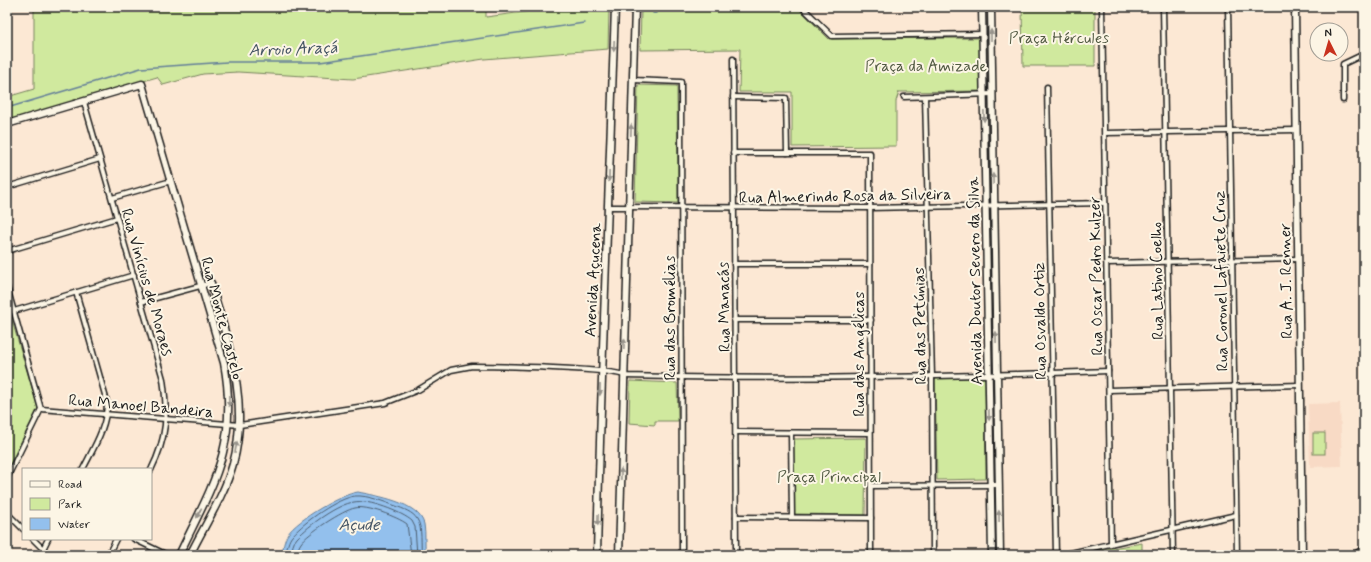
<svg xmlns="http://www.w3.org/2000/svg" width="1371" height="562" font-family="Mynerve,sans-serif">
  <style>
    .built { fill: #f8dac5 }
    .green { fill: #d0e99e; stroke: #76825d }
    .water { fill: #93c0ed; stroke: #637e99 }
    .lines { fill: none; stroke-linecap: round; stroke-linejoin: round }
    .shore { stroke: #4c5e70; stroke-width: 1 }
    .stream { stroke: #637e99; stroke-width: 1.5 }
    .street-casing { stroke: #1c1c1c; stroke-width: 7 }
    .secondary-casing { stroke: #1c1c1c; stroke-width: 9 }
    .primary-casing { stroke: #1c1c1c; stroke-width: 10 }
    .street { stroke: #fcf5e5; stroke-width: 4 }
    .secondary { stroke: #fcf5e5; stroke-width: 6 }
    .primary { stroke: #fcf5e5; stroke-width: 7 }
    .oneway { fill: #97938b }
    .labels { text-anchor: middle; stroke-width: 4; stroke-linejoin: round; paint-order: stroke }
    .park-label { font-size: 16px; fill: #525a43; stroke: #fcf5e5 }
    .street-label { font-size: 16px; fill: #1c1c1c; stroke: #fcf5e5 }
    .water-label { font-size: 17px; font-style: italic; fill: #465565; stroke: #fcf5e5 }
  </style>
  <rect width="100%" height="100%" fill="#fce8d4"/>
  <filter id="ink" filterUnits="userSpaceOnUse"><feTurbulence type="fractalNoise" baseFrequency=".025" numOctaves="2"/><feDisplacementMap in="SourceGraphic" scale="8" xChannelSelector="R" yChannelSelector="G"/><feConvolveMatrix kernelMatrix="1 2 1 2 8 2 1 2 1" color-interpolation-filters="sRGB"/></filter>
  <g filter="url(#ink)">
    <path class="built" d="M 1340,403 L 1342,466 L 1310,467 L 1308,404 Z"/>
    <g class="green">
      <path d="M 34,7 L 486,7 L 486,17 L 562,7 L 609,7 L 608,49 L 484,59 L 353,79 L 238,72 L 203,74 L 163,85 L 157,77 L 7,122 L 7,97 L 34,89 Z"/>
      <path d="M 641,7 L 797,7 L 829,39 L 980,38 L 980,91 L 899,92 L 896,101 L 896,146 L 792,147 L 792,92 L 739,92 L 740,49 L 640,50 Z"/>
      <path d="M 1022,7 L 1095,7 L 1095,66 L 1023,66 Z"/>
      <path d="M 638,85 L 677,86 L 678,203 L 635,202 Z"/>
      <path d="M 7,304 L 38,408 L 7,470 Z"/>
      <path d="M 935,378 L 985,378 L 986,479 L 937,480 Z"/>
      <path d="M 630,381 L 677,383 L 678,421 L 655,421 L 655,425 L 629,423 Z"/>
      <rect x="1313" y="433" width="12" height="21"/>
      <path d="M 866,438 L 865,515 L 793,514 L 793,439 Z"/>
      <path d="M 1142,543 L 1142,555 L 1088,555 L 1089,552 Z"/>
    </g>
    <path class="water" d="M 358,492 C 377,496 418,502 424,524 C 426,534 424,545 426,555 L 282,555 C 283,548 284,540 288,534 C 297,520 341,494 358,492 Z"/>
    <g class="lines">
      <g class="shore">
        <path d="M 286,555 C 287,548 288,540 293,535 C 304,522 338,498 355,496 C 368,495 384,502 396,506 C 403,509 413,512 417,519 C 423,528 420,544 422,555"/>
        <path d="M 291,555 C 292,549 293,542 297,538 C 309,525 338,504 354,502 C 368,499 402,512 412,521 L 415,527 L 417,555"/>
        <path d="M 297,555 C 298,551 298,547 301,543 C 307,534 343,510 355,508 C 366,505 398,517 407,524 L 411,555"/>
      </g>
      <g class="stream">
        <path d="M 653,13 L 656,13"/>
        <path d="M 7,108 L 141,68 L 227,62 L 320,62 L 584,23"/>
      </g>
      <defs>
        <g id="street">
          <path d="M 802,7 L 832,36 L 983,34"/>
          <path d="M 1102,7 L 1111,544"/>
          <path d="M 1163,7 L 1173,555"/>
          <path d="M 1228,7 L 1237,555"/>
          <path d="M 733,59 L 736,555"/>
          <path d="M 633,80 L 681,82 L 682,555"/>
          <path d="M 1047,87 L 1056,555"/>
          <path d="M 733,97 L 786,98 L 787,153"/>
          <path d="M 904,97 L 992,94"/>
          <path d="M 925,97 L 932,376 L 933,555"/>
          <path d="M 1343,100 L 1343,64 L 1364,54"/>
          <path d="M 84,102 L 163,379 C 168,414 167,438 151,470"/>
          <path d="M 1105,133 L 1297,130"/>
          <path d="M 733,153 L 870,153 L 871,555"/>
          <path d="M 7,187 L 100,159"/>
          <path d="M 112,198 L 171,181"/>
          <path d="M 608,207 L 870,208 L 1105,203"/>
          <path d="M 7,251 L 117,218"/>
          <path d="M 1107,263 L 1298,259"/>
          <path d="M 734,264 L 870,264"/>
          <path d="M 7,287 L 41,409 L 7,478"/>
          <path d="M 76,292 L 107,402 C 107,427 94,447 83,469"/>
          <path d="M 141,302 L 211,283"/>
          <path d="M 14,311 L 134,275"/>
          <path d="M 734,320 L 871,320"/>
          <path d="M 1109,390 L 1300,385"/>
          <path d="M 41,409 L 240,425 L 385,403 L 418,390 L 451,370 L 472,366 C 494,366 614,368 626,376 C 787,380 948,377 1108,371"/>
          <path d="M 736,432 L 870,433"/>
          <path d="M 791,433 L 792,517"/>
          <path d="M 871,486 L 998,485"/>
          <path d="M 7,513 L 23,529"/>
          <path d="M 736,517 L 871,518"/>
          <path d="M 33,539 L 49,555"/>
          <path d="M 134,539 L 167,555"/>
          <path d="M 43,549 L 48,539"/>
          <path d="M 108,555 L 116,539"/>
          <path d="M 1062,555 L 1236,515"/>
        </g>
        <g id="secondary">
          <path d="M 982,7 L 992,555"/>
          <path d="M 991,7 L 1000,555"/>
          <path d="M 1295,7 L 1302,555"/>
          <path d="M 7,124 L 142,84 L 224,363 C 239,446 213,484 179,555"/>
          <path d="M 190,555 C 204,526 224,496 233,464 C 250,402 228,343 211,283"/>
          <path d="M 597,555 C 601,372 609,190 615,7"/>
          <path d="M 619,555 L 635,7"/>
        </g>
        <path id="primary" d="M 1356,555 L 1364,550"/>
      </defs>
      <use href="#street" class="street-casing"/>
      <use href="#secondary" class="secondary-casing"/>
      <use href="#primary" class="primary-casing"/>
      <use href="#street" class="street"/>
      <use href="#secondary" class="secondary"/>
      <use href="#primary" class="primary"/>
    </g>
    <defs><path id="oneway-solid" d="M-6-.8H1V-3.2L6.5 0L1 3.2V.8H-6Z"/></defs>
    <g class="oneway">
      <use href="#oneway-solid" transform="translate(991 35) rotate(-90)"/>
      <use href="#oneway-solid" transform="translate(614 46) rotate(92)"/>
      <use href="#oneway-solid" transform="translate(984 116) rotate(89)"/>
      <use href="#oneway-solid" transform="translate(631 130) rotate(-88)"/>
      <use href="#oneway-solid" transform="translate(609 176) rotate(92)"/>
      <use href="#oneway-solid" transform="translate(993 179) rotate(-91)"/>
      <use href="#oneway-solid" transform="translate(996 337) rotate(-91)"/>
      <use href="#oneway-solid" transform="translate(624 344) rotate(-88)"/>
      <use href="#oneway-solid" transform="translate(600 390) rotate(91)"/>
      <use href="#oneway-solid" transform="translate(229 401) rotate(88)"/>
      <use href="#oneway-solid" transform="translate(989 415) rotate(89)"/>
      <use href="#oneway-solid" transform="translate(236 447) rotate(-79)"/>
      <use href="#oneway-solid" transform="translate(621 474) rotate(-89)"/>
      <use href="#oneway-solid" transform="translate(199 513) rotate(116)"/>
      <use href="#oneway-solid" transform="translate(999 516) rotate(-91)"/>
      <use href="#oneway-solid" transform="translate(598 520) rotate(91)"/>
    </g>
  </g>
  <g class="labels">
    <g class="park-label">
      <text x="1059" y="43">Praça Hércules</text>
      <text x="926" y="71">Praça da Amizade</text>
      <text x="829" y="482">Praça Principal</text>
    </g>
    <g class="street-label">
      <text transform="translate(845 195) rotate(-1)" y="6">Rua Almerindo Rosa da Silveira</text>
      <text transform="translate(1095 276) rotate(-91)" y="6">Rua Oscar Pedro Kulzer</text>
      <text transform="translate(592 280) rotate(-87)" y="6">Avenida Açucena</text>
      <text transform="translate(974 281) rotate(-91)" y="6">Avenida Doutor Severo da Silva</text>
      <text transform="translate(1156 281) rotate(-91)" y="6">Rua Latino Coelho</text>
      <text transform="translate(1220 281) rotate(-91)" y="6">Rua Coronel Lafaiete Cruz</text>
      <text transform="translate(1285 281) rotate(-91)" y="6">Rua A. J. Renner</text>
      <text transform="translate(148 282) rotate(74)" y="6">Rua Vinícius de Moraes</text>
      <text transform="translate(723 307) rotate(-91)" y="6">Rua Manacás</text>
      <text transform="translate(223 318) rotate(75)" y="6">Rua Monte Castelo</text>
      <text transform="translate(669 318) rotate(-90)" y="6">Rua das Bromélias</text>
      <text transform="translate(1039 321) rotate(-91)" y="6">Rua Osvaldo Ortiz</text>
      <text transform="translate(919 326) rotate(-91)" y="6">Rua das Petúnias</text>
      <text transform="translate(858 354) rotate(-90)" y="6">Rua das Angélicas</text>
      <text transform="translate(141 405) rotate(5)" y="6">Rua Manoel Bandeira</text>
    </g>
    <g class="water-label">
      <text transform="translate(293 48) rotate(-2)" y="6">Arroio Araçá</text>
      <text x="359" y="530">Açude</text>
    </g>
  </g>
  <rect width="1371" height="562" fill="none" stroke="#fcf5e5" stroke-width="24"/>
  <rect x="12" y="12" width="1347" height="538" fill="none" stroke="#1c1c1c" stroke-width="1.5" filter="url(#ink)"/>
  <rect x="22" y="468" width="130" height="72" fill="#fcf5e5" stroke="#a29e95"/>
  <rect x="30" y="481" width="20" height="6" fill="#fcf5e5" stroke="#a29e95"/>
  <text x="58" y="488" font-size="12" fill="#1c1c1c">Road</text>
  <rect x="30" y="498" width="20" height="12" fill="#d0e99e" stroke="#a29e95"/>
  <text x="58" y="508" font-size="12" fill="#1c1c1c">Park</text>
  <rect x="30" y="518" width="20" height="12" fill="#93c0ed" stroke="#a29e95"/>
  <text x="58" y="528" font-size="12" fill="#1c1c1c">Water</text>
  <g transform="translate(1329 42) rotate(355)"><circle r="19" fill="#fcf5e5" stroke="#a29e95"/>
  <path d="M0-3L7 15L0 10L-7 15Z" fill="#c8321e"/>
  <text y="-6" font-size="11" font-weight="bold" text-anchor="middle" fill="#1c1c1c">N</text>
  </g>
</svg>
